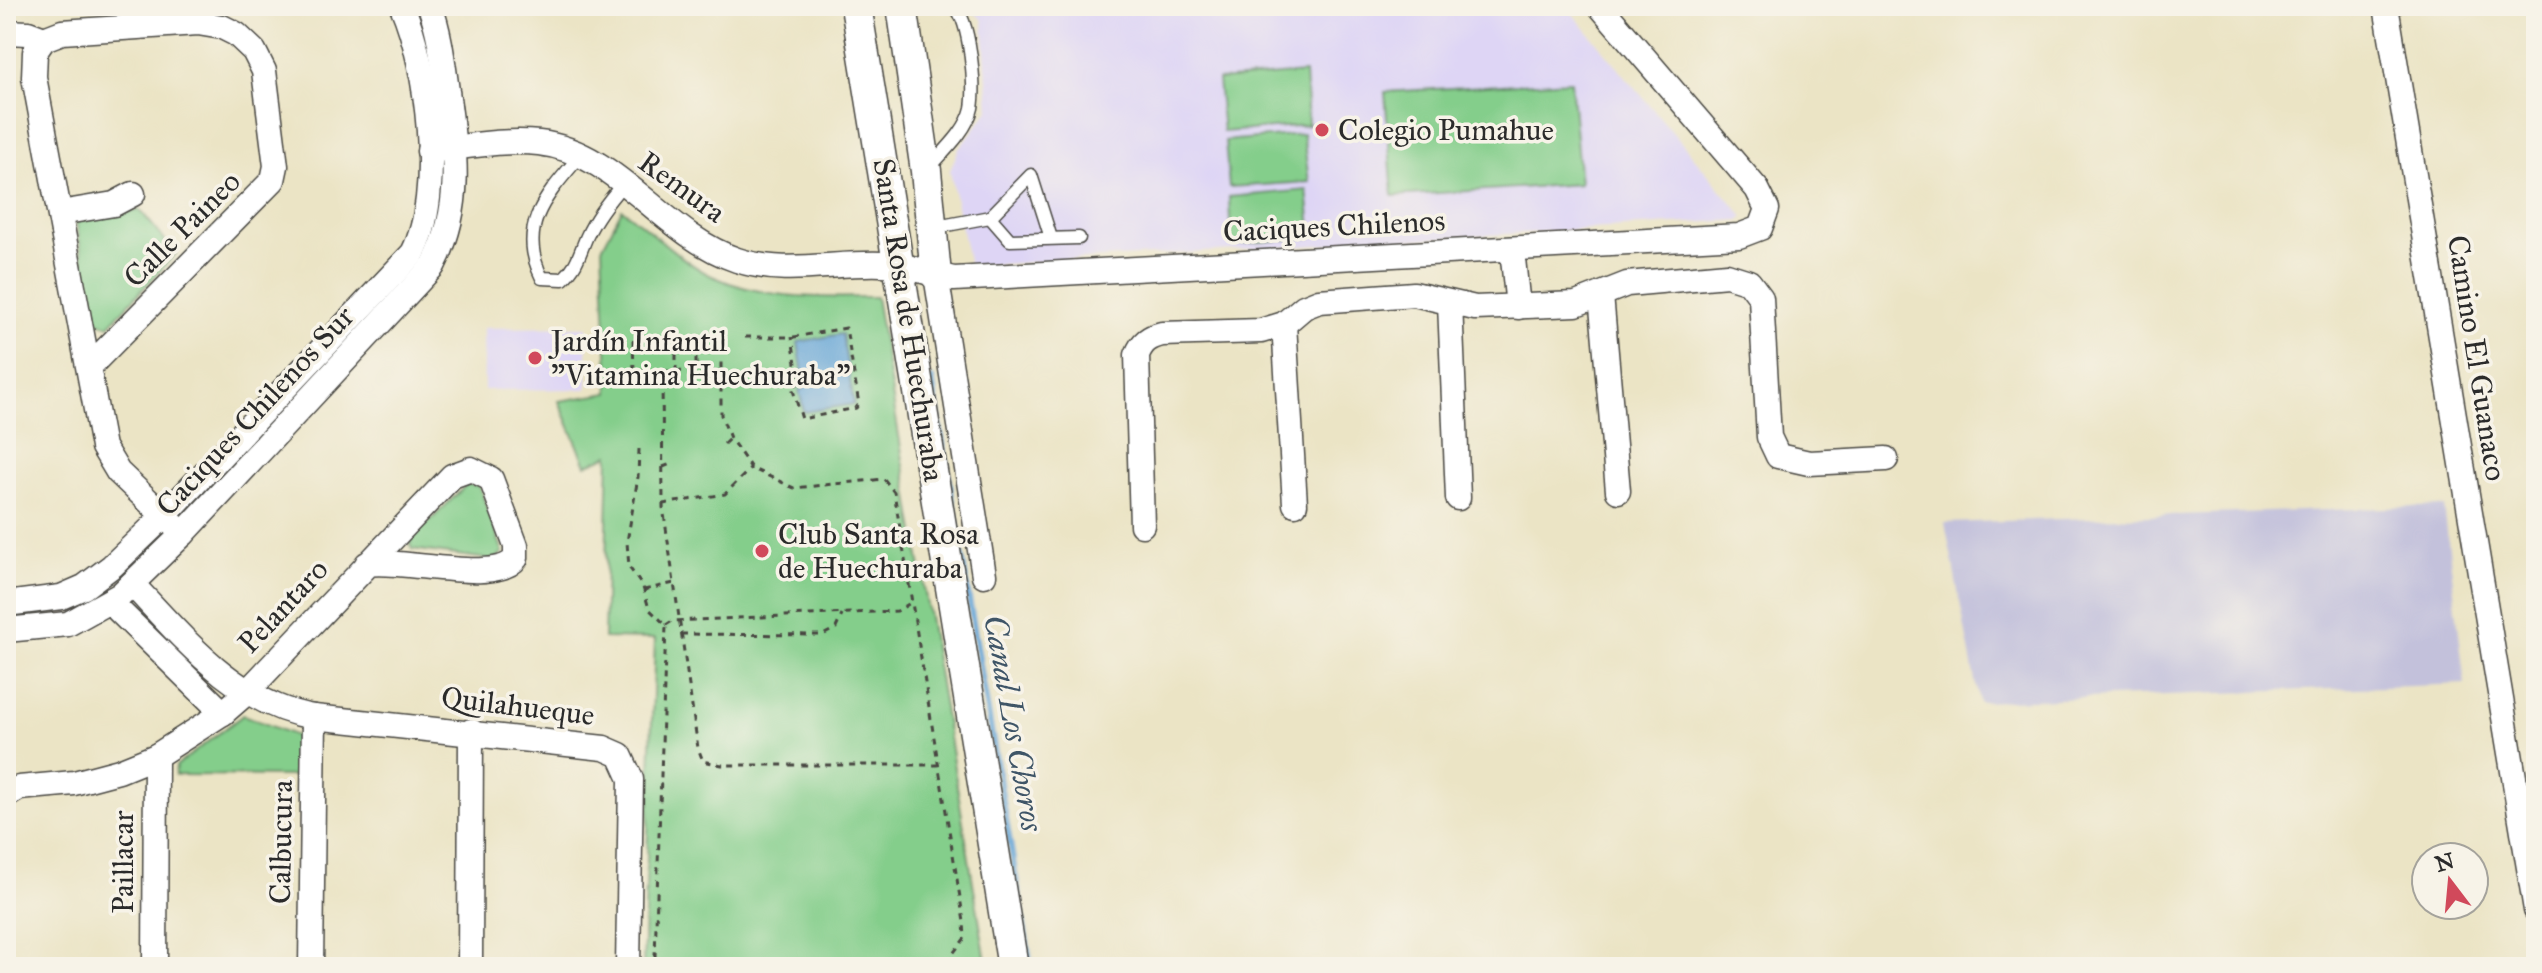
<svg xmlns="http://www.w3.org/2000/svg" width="2542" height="973" font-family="'IM FELL Great Primer',serif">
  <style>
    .built { fill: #ded5f5 }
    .industrial { fill: #c3c1db }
    .green { fill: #84ce8b; stroke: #587c5b; stroke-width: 2 }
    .water { fill: #63a4d6; stroke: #476880; stroke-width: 2 }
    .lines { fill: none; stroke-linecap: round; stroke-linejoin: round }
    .stream { stroke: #63a4d6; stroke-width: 6 }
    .service-casing { stroke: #484742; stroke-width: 15 }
    .minor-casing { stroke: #484742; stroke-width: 27 }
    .tertiary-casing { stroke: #484742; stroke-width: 33 }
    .path { stroke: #484742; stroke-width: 3; stroke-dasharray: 6 6; stroke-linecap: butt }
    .service { stroke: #fff; stroke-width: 12 }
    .minor { stroke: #fff; stroke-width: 24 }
    .tertiary { stroke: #fff; stroke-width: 30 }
    .poi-dot { fill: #d1495b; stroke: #f7f3e8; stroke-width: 3 }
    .labels { text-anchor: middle; stroke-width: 7; stroke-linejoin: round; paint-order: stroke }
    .poi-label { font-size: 30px; fill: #2b2b2b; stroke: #f7f3e8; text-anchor: start }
    .street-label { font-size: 30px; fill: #2b2b2b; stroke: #f7f3e8 }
    .water-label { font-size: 32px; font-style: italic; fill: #3f5567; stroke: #f7f3e8 }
  </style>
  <rect width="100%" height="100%" fill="#f7f3e8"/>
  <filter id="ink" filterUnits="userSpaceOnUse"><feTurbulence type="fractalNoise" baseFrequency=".0125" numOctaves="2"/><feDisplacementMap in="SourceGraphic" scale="16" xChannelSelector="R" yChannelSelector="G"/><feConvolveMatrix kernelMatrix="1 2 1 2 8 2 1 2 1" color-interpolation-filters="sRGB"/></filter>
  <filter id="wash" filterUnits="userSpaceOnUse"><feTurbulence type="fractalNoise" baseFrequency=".006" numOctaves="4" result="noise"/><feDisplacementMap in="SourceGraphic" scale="32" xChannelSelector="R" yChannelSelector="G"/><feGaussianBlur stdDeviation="1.8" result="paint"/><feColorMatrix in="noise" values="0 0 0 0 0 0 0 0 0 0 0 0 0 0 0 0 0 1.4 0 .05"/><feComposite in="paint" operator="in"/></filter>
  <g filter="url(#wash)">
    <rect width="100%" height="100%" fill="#ebe4c5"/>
    <g class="built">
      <path d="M 967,6 L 1566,6 L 1744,217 L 1740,220 L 969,266 L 950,171 L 958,150 L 989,110 L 983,20 Z"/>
      <path d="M 587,327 L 587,389 L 484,390 L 483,328 Z"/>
    </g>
    <path class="industrial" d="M 2444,506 L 2465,684 L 1979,702 L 1945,523 Z"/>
    <g class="green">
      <path d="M 1305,73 L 1308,125 L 1223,132 L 1218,80 Z"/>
      <path d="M 1571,81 L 1580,184 L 1393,196 L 1385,92 Z"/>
      <path d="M 1303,134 L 1309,182 L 1229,187 L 1225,141 Z"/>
      <path d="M 1307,190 L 1312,237 L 1231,245 L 1229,197 Z"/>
      <path d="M 622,209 C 649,229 682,262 712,276 C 765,300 819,298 876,297 L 987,967 L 643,967 L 655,639 L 604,638 L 609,455 L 586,465 L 559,401 L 609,393 L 602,248 Z"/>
      <path d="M 140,210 L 176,254 L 109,325 L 94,322 L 76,222 Z"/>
      <path d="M 467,484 L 479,486 L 503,552 L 495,560 L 412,549 L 410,541 Z"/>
      <path d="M 243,715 L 299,737 L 297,776 L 175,775 L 176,766 Z"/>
    </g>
    <path class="water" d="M 842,334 L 854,404 L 804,412 L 799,390 L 805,388 L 798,342 Z"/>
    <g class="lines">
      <path class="stream" d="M 932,379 L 1031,967"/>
    </g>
  </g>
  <g filter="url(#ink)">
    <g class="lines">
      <defs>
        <g id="service">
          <path d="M 580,156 C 547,195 516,226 542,278 L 563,279 C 578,265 579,254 587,236 C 596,216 609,200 623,184"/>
          <path d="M 928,169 C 943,152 967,131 972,108 C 976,87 970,20 954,6"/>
          <path d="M 990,217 L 1031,175 L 1051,238"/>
          <path d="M 931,228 L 990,217 L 1010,240 L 1079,238"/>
        </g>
        <g id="minor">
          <path d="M 2386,6 L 2536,910"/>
          <path d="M 6,32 L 28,33 L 44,39"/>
          <path d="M 429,151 C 465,147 504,139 539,143 C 617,151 664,236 737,260 C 786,276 832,262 882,264 C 906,264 930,274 954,279 L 1739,236 L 1760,228 L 1767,209 L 1757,189 L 1600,6"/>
          <path d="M 60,213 L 114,204 L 133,194"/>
          <path d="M 1512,249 L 1518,307"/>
          <path d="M 936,275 L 984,575"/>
          <path d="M 1601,295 L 1618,491"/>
          <path d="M 1450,303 L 1458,498"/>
          <path d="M 1284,324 L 1295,504"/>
          <path d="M 89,367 L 273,180 L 276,166 L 264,71 L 254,51 L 236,34 L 222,27 L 198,23 L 62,32 L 44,39 L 35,52 L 34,77 L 103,447 L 118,472 L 183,534"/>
          <path d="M 1142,525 L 1137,355 C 1142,342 1149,337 1162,334 L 1261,331 L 1284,324 L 1304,307 L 1319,301 L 1414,294 L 1475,308 L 1576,304 L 1627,284 L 1727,275 L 1749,282 L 1761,298 L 1769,437 L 1778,456 L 1809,463 L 1886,459"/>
          <path d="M 132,584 C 183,638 237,705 314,717 L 604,748 L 620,755 L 631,779 L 628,967"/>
          <path d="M 110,602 L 223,713"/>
          <path d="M 6,604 L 61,597 L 84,587 L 112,566 L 163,517 L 413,253 C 444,194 428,66 402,6"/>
          <path d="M 6,630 L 68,624 L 120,595 L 183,534 L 433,266 C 463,209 456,152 447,91 C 443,62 440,33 430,6"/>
          <path d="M 6,796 L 19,788 L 74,783 L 119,771 L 156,756 L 223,713 L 246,693 L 452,476 L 471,469 L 491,479 L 516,546 L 516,558 C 497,585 402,558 367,564"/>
          <path d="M 155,967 L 156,756"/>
          <path d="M 311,967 L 314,717"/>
          <path d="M 470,967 L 471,731"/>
        </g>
        <g id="tertiary">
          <path d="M 856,6 L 1013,967"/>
          <path d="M 902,6 L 926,171 L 936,275"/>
        </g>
      </defs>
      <use href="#service" class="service-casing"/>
      <use href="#minor" class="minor-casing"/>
      <use href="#tertiary" class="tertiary-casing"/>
      <g class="path">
        <path d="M 745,337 L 794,337 L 846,328 L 859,404 L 856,408 L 802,419 L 792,387 L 799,383 L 792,337"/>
        <path d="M 633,340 L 634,371 L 676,371 L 676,345"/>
        <path d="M 696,346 L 696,371"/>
        <path d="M 662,371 L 663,507 L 698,748 L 703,761 L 722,765 L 937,765"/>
        <path d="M 676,371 L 721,372"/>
        <path d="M 724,444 L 730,438"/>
        <path d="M 639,449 L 638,477 L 627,542 L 629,567 L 643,587 L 649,609 L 666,625 L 655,956 L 663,963 L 945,964 L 965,938 L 964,922 L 894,492 L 884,479 L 794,488 L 751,468 L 730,438 L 721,415 L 721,361"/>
        <path d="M 663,467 L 673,463"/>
        <path d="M 663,504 L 725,494 L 751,468"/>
        <path d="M 644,590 L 674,583"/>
        <path d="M 666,625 L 672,621 L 897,611 L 912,602"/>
        <path d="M 681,634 L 823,635 L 836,628 L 842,615"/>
      </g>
      <use href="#service" class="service"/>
      <use href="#minor" class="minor"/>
      <use href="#tertiary" class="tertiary"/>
    </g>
  </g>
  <g class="poi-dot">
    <circle cx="1322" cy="130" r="8"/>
    <circle cx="535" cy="358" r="8"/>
    <circle cx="762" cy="551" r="8"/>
  </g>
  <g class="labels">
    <g class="poi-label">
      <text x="1338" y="140">Colegio Pumahue</text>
      <text x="551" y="351">Jardín Infantil<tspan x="551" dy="34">"Vitamina Huechuraba"</tspan></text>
      <text x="778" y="544">Club Santa Rosa<tspan x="778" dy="34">de Huechuraba</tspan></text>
    </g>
    <g class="street-label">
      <text transform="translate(682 187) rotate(36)" y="10">Remura</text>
      <text transform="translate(1334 226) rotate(-3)" y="10">Caciques Chilenos</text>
      <text transform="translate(182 229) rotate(-45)" y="10">Calle Paineo</text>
      <text transform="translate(909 320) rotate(81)" y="10">Santa Rosa de Huechuraba</text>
      <text transform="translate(2477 358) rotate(81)" y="10">Camino El Guanaco</text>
      <text transform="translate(255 411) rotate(-47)" y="10">Caciques Chilenos Sur</text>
      <text transform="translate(283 606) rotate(-47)" y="10">Pelantaro</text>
      <text transform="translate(518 706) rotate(7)" y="10">Quilahueque</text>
      <text transform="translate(281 842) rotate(-89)" y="10">Calbucura</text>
      <text transform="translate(123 862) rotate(-90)" y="10">Paillacar</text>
    </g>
    <g class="water-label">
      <text transform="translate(1014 723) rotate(80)" y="11">Canal Los Choros</text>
    </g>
  </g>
  <rect width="2542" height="973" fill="none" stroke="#f7f3e8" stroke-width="32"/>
  <g transform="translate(2450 881) rotate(344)"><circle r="38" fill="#f7f3e8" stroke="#a5a39c" stroke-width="2"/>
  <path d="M0-6L14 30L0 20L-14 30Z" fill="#d1495b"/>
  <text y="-12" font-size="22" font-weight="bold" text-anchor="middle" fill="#2b2b2b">N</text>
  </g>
</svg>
